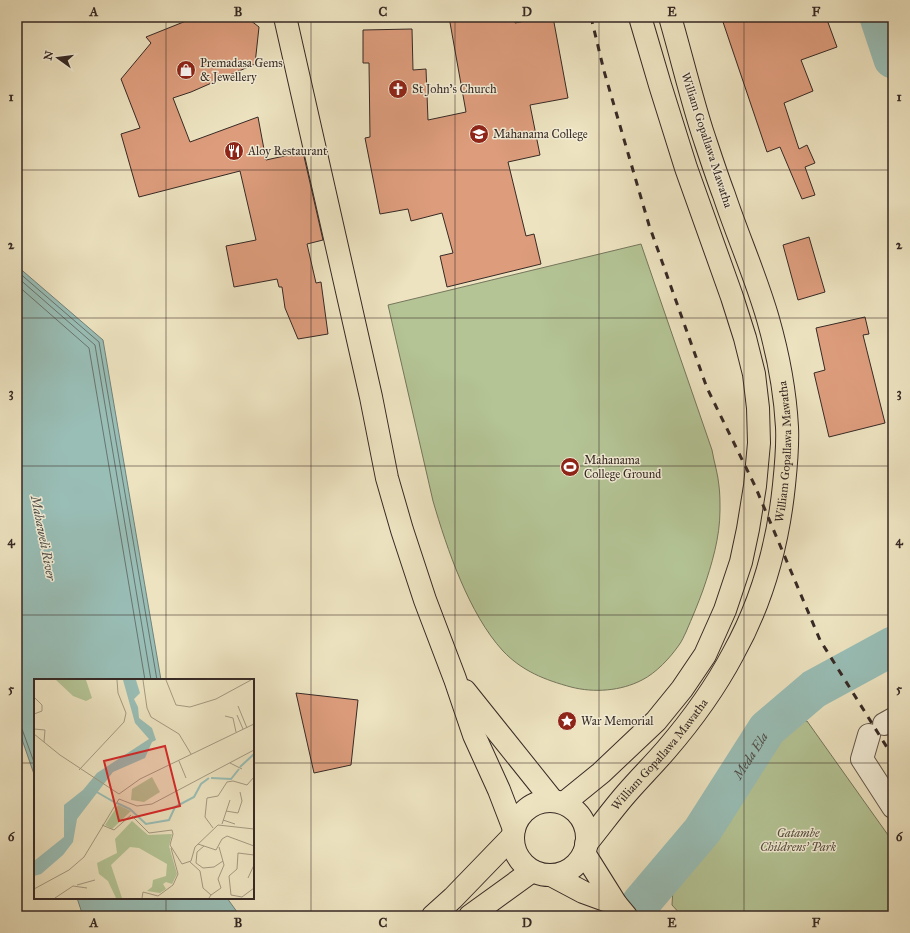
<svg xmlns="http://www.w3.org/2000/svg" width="910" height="933" font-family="'IM FELL Great Primer',serif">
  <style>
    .green { fill: #b4c495; stroke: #75765d }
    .water { fill: #99beb6; stroke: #71827c }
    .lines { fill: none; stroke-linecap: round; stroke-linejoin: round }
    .shore { stroke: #68746e; stroke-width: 1 }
    .river { stroke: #99beb6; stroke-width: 39 }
    .building { fill: #dd9d7d; stroke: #362925 }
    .minor-casing { stroke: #64584c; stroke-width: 24 }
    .major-casing { stroke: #362925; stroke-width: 24 }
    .highway-casing { stroke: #362925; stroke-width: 24 }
    .minor { stroke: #f3edd6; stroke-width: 22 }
    .major { stroke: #ede3c0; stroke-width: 22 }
    .highway { stroke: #ede3c0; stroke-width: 22 }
    .rail { stroke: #362925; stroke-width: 3; stroke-dasharray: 7 7; stroke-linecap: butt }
    .grid { fill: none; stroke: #362925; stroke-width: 1; stroke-opacity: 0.55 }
    .labels { text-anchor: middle; stroke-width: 3; stroke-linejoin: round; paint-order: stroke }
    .poi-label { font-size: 12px; fill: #362925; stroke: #f3edd6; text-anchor: start }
    .street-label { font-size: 12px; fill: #362925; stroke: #f3edd6 }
    .park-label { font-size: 12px; font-style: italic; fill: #565041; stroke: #f3edd6 }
    .water-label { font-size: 13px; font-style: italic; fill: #4f4e49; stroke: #f3edd6 }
    .inset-river { fill: none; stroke: #99beb6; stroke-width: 2 }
    .inset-road { fill: none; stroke: #a49982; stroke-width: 1 }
    .view { fill: #d62828; fill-opacity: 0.15; stroke: #d62828; stroke-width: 2 }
    .inset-edge { fill: none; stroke: #362925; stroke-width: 2 }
    .neatline { fill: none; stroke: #362925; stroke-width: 1.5 }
    .grid-label { font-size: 13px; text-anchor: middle; font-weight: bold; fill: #362925 }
  </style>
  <rect width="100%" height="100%" fill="#ede3c0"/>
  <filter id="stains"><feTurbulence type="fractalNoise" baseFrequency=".005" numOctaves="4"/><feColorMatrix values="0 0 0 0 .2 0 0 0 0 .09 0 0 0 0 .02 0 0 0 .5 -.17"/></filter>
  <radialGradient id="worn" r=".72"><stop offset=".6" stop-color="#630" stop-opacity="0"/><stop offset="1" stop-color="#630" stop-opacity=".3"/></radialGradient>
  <g class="green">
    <path d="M 641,244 L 712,450 C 714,462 718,474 719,486 C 720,494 720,502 720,510 C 720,537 712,564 703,590 C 698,604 692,618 686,632 C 684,636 682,641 679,645 C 670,658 656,673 642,680 C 621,691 594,693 571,687 C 545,680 522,671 503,651 C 469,614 447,549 433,501 L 388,305 Z"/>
    <path d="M 807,721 L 893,842 L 893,916 L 682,916 L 672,905 L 673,888 L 788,723 Z"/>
  </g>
  <g class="water">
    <path d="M 17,266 L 103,340 L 161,680 L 35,680 L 35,777 L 17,725 Z"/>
    <path d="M 77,898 L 227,898 L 240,916 L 83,916 Z"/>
  </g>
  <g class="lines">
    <g class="shore">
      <path d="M 17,271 L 99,342 L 157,680"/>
      <path d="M 17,277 L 95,345 L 151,680"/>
      <path d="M 17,285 L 89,348 L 145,680"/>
      <path d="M 17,726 L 20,726 L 22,729 L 35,765"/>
    </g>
    <g class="river">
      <path d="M 879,17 L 893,59"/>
      <path id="s1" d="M 641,903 L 702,831 L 767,729 L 814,689 L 893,646"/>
    </g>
  </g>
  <g class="building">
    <path d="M 196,17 L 246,17 L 259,27 L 255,64 L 191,92 L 173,98 L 190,142 L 258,117 L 266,160 L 303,152 L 323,240 L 307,244 L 316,283 L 321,282 L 328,334 L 298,339 L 285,308 L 282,287 L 279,287 L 277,279 L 234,287 L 226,246 L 256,240 L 240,171 L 139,197 L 121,134 L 140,128 L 121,79 L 151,43 L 146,37 Z"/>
    <path d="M 449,17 L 514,17 L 515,23 L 547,17 L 553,17 L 568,98 L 530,105 L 540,155 L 508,162 L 526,236 L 534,234 L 541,264 L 447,287 L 440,256 L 453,253 L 442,213 L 411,221 L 408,209 L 380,214 L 365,138 L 370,137 L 369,63 L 363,63 L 363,30 L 412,29 L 413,70 L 426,69 L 428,120 L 466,112 Z"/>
    <path d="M 737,17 L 826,17 L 837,47 L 801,60 L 813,91 L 784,103 L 799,149 L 807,145 L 815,163 L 805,167 L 815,195 L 802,199 L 780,147 L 767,152 L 723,22 Z"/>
    <path d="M 809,237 L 825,292 L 798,300 L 783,245 Z"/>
    <path d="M 865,317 L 869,334 L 863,335 L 885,423 L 829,437 L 814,373 L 825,370 L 816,328 Z"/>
    <path d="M 296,693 L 358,700 L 351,765 L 314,773 Z"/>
  </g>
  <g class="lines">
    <defs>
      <g id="minor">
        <path d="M 884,724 L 893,719"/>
        <path d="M 869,735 L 862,759 L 893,807"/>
      </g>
      <g id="major">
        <path d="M 564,803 L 601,773 L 656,721 L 682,689 L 705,655 L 725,610 L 741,562 L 748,529 L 755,486 L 759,443 L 758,408 L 754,374 L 745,338 L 732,297 L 686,168 L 660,85 L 640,17"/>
        <path id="s2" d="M 586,844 C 600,827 612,810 626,794 C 639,779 653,765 666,750 C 691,721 715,688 733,654 C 762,602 778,544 784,485 C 786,466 788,446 787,427 C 785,390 778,354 768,319 C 756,277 738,237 724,195 C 716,174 709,152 702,131 C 690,93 681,55 670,17"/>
        <path d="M 433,916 L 453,898 L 513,836"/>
        <path d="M 470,916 L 532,871"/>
      </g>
      <g id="highway">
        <path d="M 285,17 L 371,397 L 387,478 L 402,530 L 425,600 L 455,679 L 474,735 L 499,790 L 514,829"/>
        <path d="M 465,691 L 553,801"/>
        <circle cx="550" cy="838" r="37"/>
        <path d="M 584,853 L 616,904 L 626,916"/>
        <path d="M 551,875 L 583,892 L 616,904"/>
      </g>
    </defs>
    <use href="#minor" class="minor-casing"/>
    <use href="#major" class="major-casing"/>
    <use href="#highway" class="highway-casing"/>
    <use href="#minor" class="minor"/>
    <use href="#major" class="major"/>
    <use href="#highway" class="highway"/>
    <path class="rail" d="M 591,17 L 604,71 L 649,225 L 707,388 L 755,486 L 820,640 L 893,757"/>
  </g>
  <path class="grid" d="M 166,17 L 166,680M 311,17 L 311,916M 455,17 L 455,916M 599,17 L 599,916M 744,17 L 744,916M 17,170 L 893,170M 17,318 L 893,318M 17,466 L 893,466M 17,615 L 893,615M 17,763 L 35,763M 253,763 L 893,763M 166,898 L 166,916"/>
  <defs>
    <symbol id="shop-disc" viewBox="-11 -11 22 22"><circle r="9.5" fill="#8f2418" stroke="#f3edd6"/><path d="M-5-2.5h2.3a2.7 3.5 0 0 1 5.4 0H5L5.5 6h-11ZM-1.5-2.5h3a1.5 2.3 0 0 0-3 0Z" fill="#fff"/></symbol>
    <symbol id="church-disc" viewBox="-11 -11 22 22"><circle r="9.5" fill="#8f2418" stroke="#f3edd6"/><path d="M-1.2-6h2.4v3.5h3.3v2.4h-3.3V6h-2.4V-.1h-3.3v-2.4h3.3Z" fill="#fff"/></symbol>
    <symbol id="school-disc" viewBox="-11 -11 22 22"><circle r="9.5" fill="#8f2418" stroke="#f3edd6"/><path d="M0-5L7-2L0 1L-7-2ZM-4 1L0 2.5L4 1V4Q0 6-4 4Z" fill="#fff"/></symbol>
    <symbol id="restaurant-disc" viewBox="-11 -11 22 22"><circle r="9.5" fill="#8f2418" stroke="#f3edd6"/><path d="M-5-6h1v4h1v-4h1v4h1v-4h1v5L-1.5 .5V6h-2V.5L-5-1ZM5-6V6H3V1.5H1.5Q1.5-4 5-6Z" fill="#fff"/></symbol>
    <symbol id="stadium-disc" viewBox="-11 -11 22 22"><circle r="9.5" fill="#8f2418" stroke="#f3edd6"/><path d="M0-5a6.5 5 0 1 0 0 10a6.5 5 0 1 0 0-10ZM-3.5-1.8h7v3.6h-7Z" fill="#fff"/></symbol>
    <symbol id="sight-disc" viewBox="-11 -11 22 22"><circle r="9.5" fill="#8f2418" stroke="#f3edd6"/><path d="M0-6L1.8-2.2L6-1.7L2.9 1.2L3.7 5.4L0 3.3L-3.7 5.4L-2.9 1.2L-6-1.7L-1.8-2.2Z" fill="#fff"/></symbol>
  </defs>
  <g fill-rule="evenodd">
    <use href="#shop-disc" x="175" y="59" width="22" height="22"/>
    <use href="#church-disc" x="387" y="78" width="22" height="22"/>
    <use href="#school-disc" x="468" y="123" width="22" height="22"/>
    <use href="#restaurant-disc" x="223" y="140" width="22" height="22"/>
    <use href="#stadium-disc" x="559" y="456" width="22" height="22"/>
    <use href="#sight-disc" x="556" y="710" width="22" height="22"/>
  </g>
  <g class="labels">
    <g class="poi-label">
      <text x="200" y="67">Premadasa Gems<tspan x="200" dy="14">&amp; Jewellery</tspan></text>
      <text x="412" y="93">St John's Church</text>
      <text x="493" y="138">Mahanama College</text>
      <text x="248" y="155">Aloy Restaurant</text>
      <text x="584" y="464">Mahanama<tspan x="584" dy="14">College Ground</tspan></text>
      <text x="581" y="725">War Memorial</text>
    </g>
    <g class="street-label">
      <text transform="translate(707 140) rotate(72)" y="4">William Gopallawa Mawatha</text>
      <text dy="4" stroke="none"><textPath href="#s2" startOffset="452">William Gopallawa Mawatha</textPath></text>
      <text dy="4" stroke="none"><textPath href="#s2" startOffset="116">William Gopallawa Mawatha</textPath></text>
    </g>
    <g class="park-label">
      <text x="798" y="837">Gatambe<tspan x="798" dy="14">Childrens' Park</tspan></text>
    </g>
    <g class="water-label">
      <text transform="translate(44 538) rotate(79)" y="5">Mahaweli River</text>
      <text dy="5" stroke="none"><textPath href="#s1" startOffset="184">Meda Ela</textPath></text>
    </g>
  </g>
  <g transform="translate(34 679)">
    <rect width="220" height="220" fill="#ede3c0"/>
    <path d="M 22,1 L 52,1 L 58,19 L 52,22 L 39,17 ZM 118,98 L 126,113 L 110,123 L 97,121 L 98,110 ZM 84,126 L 97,132 L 78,150 L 71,146 ZM 98,142 L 114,156 L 138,155 L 135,167 L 143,195 L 138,205 L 132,203 L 129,205 L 132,210 L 126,214 L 113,212 L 118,208 L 119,201 L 132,197 L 133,185 L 105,169 L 96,168 L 77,186 L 88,219 L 82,219 L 74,202 L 65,195 L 63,184 L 83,174 L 81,160 Z" fill="#b4c495"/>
    <path d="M 89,1 L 102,1 L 106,14 L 100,20 L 104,28 L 105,39 L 118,49 L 122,61 L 118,63 L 111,79 L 79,93 L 43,140 L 39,163 L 29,176 L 7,195 L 0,197 L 0,182 L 30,158 L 30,126 L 49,111 L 63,94 L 115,60 L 101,44 Z" fill="#99beb6"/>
    <path class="inset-river" d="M 206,88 L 220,75M 177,99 L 197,100 L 205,90M 61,112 L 80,123M 83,124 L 96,130 L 112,145 L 135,141 L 141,128 L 160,118 L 167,105 L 175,99"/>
    <path class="inset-road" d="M 109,1 L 113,29 L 117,38 L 145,55 L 157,75M 132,1 L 142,26 L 156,28 L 182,20 L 217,1M 0,18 L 8,26 L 8,32 L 0,35M 204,27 L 213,49M 203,36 L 209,50M 191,37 L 199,39 L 202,53M 0,50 L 11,51 L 10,63M 0,55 L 26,76 L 85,115M 145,82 L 152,99M 196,84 L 208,90M 45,91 L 90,43 L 92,34 L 84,14 L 83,1M 85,115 L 106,100 L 220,45M 85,120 L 103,127 L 118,125 L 220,71M 192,132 L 204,134 L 208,122 L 206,113M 98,137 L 115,154 L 138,151 L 139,155 L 136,166 L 148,185 L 157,182 L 161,168 L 184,146 L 220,150M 189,141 L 201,145M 188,145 L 196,121M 68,146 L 80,151 L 97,136M 179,149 L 171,138 L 173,119 L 184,117 L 193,103 L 199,102 L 213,106 L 220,98M 164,165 L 182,171 L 188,160 L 193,157 L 220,167M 170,167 L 163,173 L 162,184 L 169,189 L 180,188 L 189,182M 220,176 L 204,174 L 203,190 L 195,197 L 197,216 L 208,218 L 220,209M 156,183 L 166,192 L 169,209 L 177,216 L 175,219M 214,199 L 220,186M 43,206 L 61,201M 0,210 L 35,191 L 50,178 L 85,120M 177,216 L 187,209 L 184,200 L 190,186 L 185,168M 21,219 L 39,207 L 53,209M 108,219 L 109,213 L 124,217 L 139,206 L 144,195 L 137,169"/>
    <path class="view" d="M 131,67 L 146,127 L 85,142 L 70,82 Z"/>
    <rect width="220" height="220" class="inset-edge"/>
  </g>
  <rect width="910" height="933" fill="none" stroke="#ede3c0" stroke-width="44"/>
  <g transform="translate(58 58) rotate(284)" stroke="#f3edd6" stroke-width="3" paint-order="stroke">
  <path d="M0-3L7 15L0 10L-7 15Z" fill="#362925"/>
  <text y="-6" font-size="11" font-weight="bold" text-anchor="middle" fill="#362925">N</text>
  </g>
  <rect x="22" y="22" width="866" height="889" class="neatline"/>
  <g class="grid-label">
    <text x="94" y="16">A</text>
    <text x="238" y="16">B</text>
    <text x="383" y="16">C</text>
    <text x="527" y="16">D</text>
    <text x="672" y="16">E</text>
    <text x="816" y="16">F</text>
    <text x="11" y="101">1</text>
    <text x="899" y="101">1</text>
    <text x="11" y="249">2</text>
    <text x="899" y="249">2</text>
    <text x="11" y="397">3</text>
    <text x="899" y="397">3</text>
    <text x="11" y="545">4</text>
    <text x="899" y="545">4</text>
    <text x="11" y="693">5</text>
    <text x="899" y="693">5</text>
    <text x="11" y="841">6</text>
    <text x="899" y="841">6</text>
    <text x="94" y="927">A</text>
    <text x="238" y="927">B</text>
    <text x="383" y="927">C</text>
    <text x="527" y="927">D</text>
    <text x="672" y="927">E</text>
    <text x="816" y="927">F</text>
  </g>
  <rect width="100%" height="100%" filter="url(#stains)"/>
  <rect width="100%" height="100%" fill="url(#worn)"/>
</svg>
